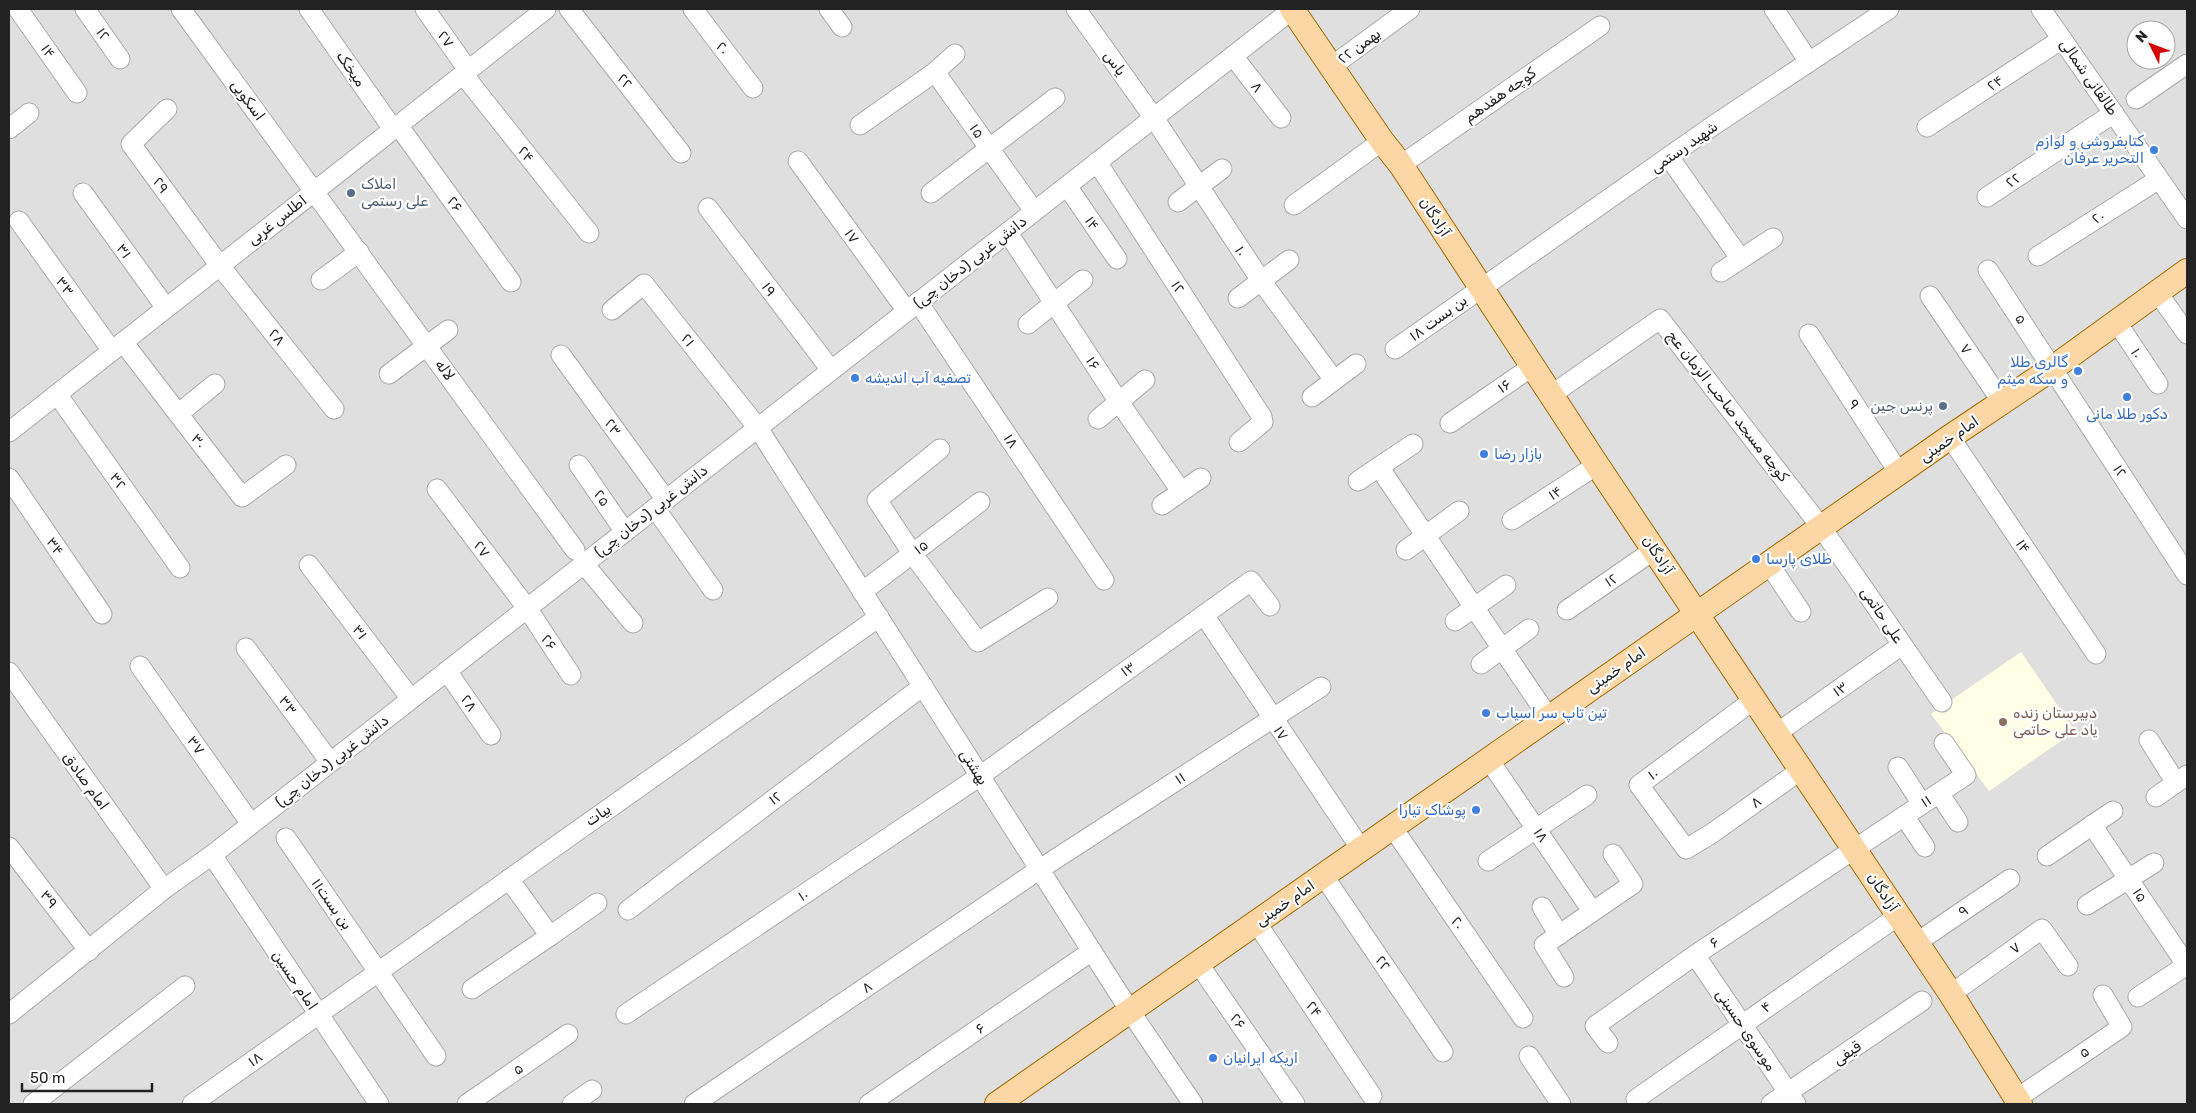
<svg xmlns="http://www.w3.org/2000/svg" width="2196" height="1113" font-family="Rubik,Vazirmatn,sans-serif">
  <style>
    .residential { fill: #e0dfdf; fill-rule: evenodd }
    .education { fill: #ffffe5 }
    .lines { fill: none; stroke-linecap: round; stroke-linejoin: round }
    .minor-casing { stroke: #a9a9a9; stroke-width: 21 }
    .major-casing { stroke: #a06b00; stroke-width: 26 }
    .minor { stroke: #fff; stroke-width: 19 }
    .major { stroke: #fcd6a4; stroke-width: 24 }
    .shop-dot { fill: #3f7fe0; stroke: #fff; stroke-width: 2 }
    .service-dot { fill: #5c6f8a; stroke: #fff; stroke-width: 2 }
    .education-dot { fill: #8d6e63; stroke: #fff; stroke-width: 2 }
    .labels { text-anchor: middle; stroke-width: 4.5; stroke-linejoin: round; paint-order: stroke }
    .street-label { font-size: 15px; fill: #222; stroke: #fff }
    .shop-label { font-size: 15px; fill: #366cbe; stroke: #fff; text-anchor: start }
    .service-label { font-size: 15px; fill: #4e5e75; stroke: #fff; text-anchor: start }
    .education-label { font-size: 15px; fill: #785e54; stroke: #fff; text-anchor: start }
  </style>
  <rect width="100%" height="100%" fill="#f2efe9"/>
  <path class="residential" d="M 9,9 L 2187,9 L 2187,1104 L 9,1104 ZM 2136,30 L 2166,30 L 2166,60 L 2136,60 Z"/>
  <path class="education" d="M 2021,652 L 2075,731 L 1989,791 L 1931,714 Z"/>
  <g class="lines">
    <defs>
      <g id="minor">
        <path d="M 18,9 L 77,93"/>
        <path d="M 85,9 L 120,59"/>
        <path d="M 181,9 L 575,550"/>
        <path d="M 309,9 L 393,129"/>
        <path d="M 425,9 L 468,70"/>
        <path d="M 569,9 L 681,153"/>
        <path d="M 693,9 L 753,88"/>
        <path d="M 829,9 L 842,27"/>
        <path d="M 1076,9 L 1154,118 L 1262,282 L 1334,380"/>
        <path d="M 1774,9 L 1809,62"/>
        <path d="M 2041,9 L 2187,219"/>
        <path d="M 955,54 L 935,72 L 1034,211"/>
        <path d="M 1233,56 L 1281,118"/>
        <path d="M 1332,66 L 1410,9"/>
        <path d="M 463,74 L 589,233"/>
        <path d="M 2136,99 L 2187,64"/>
        <path d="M 167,109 L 131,144 L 220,266 L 334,409"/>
        <path d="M 398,125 L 511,282"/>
        <path d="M 860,125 L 935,72"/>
        <path d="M 1927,127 L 2062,39"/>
        <path d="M 9,129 L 29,113"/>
        <path d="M 1669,157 L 1740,258"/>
        <path d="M 798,161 L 907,311"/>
        <path d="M 1097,162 L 1262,417 L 1263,422 L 1239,442"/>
        <path d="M 1401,165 L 1600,26"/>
        <path d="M 1067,186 L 1117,259"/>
        <path d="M 83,193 L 166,308"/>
        <path d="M 931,193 L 1055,98"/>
        <path d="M 1987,197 L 2114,113"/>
        <path d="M 1178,202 L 1222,169"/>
        <path d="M 1294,205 L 1382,141"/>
        <path d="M 708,208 L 831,370"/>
        <path d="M 19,221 L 112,351"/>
        <path d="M 1008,233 L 1119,402 L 1181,491"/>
        <path d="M 2038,256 L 2159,179"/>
        <path d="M 1988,270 L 2187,575"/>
        <path d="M 1721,272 L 1773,238"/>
        <path d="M 321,280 L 359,252"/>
        <path d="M 2157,292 L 2187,334"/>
        <path d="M 1930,296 L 2002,402"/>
        <path d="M 1238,298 L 1289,260"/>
        <path d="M 918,302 L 1104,580"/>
        <path d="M 612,310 L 644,284 L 758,428 L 1130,1011 L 1193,1104"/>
        <path d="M 2116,321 L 2158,384"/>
        <path d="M 1028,324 L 1083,280"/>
        <path d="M 1809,334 L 1899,473"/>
        <path d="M 123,342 L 242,497 L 286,465"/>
        <path d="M 1395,349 L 1714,125 L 1889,9"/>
        <path d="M 561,355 L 666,500"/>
        <path d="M 389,374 L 448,330"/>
        <path d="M 57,394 L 180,568"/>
        <path d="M 1551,395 L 1660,319 L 1821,527 L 1942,702"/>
        <path d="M 1312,397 L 1356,364"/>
        <path d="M 178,414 L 215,384"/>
        <path d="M 1098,419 L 1145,380"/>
        <path d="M 1450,423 L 1533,366"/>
        <path d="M 9,432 L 546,9"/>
        <path d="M 1950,437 L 2096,654"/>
        <path d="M 940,449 L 877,500 L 912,553 L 978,642 L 1048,598"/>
        <path d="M 579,465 L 625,532"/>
        <path d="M 1379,467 L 1549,718"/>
        <path d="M 9,478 L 102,614"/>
        <path d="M 1358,481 L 1413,444"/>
        <path d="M 437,489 L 527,608 L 571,675"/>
        <path d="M 1162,505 L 1201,478"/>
        <path d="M 655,508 L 713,590"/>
        <path d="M 1512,520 L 1597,465"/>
        <path d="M 1406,550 L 1459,511"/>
        <path d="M 584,564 L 633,623"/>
        <path d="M 1769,564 L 1801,612"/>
        <path d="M 309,565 L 411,699"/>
        <path d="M 862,592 L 980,502"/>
        <path d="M 1567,610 L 1654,550"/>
        <path d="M 1204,615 L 1361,849"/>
        <path d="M 1455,621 L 1506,585"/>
        <path d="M 246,648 L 330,762"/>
        <path d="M 1481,664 L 1529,629"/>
        <path d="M 140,666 L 251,824"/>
        <path d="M 447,671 L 491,735"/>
        <path d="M 9,672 L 164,889"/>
        <path d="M 1755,699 L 1639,785 L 1686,849 L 1711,834 L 1801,770"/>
        <path d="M 1777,733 L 1902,645"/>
        <path d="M 2149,740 L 2176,783"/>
        <path d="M 1489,760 L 1592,911"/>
        <path d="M 1898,767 L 1922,804"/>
        <path d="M 1939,793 L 1958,822"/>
        <path d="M 2156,797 L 2187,775"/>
        <path d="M 1904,816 L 1925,847"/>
        <path d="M 2092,825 L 2187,966"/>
        <path d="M 1393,828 L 1523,1018"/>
        <path d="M 286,838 L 436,1056"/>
        <path d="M 9,847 L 89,951"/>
        <path d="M 212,855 L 379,1104"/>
        <path d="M 2047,856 L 2113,811"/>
        <path d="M 1488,861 L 1587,795"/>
        <path d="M 1323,875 L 1443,1052"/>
        <path d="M 509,879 L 550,936 L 597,903"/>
        <path d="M 2087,905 L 2154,863"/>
        <path d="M 1542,907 L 1559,935"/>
        <path d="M 628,910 L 923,686"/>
        <path d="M 1256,922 L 1372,1096"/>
        <path d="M 1916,943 L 2010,879"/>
        <path d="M 1695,955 L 1796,1104"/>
        <path d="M 1198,963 L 1295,1104"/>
        <path d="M 1564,977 L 1544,945 L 1633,884 L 1613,854"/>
        <path d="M 472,989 L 550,936"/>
        <path d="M 1951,994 L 2042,929 L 2068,966"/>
        <path d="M 2138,997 L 2187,965"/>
        <path d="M 9,1014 L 164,889 L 212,855 L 1293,9"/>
        <path d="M 626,1014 L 980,776 L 1251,581 L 1270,606"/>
        <path d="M 1608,1043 L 1595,1026 L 1695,955 L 1966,775 L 1944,743"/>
        <path d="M 1529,1056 L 1561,1104"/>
        <path d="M 1636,1099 L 1898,916"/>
        <path d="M 2016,1099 L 2122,1027 L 2103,995"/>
        <path d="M 33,1104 L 185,986"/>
        <path d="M 192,1104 L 879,617"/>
        <path d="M 467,1104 L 568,1034"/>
        <path d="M 572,1104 L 592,1090"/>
        <path d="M 694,1104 L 1040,869 L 1321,687"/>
        <path d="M 869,1104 L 1092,951"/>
        <path d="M 1771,1104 L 1922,1001"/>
      </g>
      <g id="major">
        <path d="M 1292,9 L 1382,141 L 1401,165 L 1597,465 L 1951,994 L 2020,1104"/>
        <path d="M 997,1104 L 1950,437 L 2053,368 L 2187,271"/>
      </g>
    </defs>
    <use href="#minor" class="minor-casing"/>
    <use href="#major" class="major-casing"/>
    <use href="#minor" class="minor"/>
    <use href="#major" class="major"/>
  </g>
  <g class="shop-dot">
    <circle cx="2154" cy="150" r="5"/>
    <circle cx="2078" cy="371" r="5"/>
    <circle cx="855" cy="378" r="5"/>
    <circle cx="2127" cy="397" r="5"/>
    <circle cx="1484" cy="454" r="5"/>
    <circle cx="1756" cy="559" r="5"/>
    <circle cx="1486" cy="713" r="5"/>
    <circle cx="1476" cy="810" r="5"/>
    <circle cx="1213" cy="1058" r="5"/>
  </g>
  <g class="service-dot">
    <circle cx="351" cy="193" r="5"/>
    <circle cx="1943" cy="406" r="5"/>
  </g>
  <circle class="education-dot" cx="2003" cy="722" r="5"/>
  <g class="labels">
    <g class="street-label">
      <text transform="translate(103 34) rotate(54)" y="5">۱۲</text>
      <text transform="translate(446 39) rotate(55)" y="5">۲۷</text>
      <text transform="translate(1359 46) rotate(-36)" y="5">۲۲ بهمن</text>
      <text transform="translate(723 48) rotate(53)" y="5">۲۰</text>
      <text transform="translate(48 51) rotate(55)" y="5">۱۴</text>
      <text transform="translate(1115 63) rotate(54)" y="5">یاس</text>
      <text transform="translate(351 69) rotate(55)" y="5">میخک</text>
      <text transform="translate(2089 77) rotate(55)" y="5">طالقانی شمالی</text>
      <text transform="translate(625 81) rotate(52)" y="5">۲۲</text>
      <text transform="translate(1995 83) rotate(-33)" y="5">۲۴</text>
      <text transform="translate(1257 87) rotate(53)" y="5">۸</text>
      <text transform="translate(1500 95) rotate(-35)" y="5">کوچه هفدهم</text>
      <text transform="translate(248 100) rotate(54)" y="5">اسکویی</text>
      <text transform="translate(977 131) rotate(55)" y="5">۱۵</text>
      <text transform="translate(1684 147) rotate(-35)" y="5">شهید رستمی</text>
      <text transform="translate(526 154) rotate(52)" y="5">۲۴</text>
      <text transform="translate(2013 180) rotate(-34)" y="5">۲۲</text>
      <text transform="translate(161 185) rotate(54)" y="5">۲۹</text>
      <text transform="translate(455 204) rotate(54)" y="5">۲۶</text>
      <text transform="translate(1435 217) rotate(57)" y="5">آزادگان</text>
      <text transform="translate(2098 217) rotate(-32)" y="5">۲۰</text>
      <text transform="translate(277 220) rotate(-38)" y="5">اطلس غربی</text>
      <text transform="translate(1092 223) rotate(55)" y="5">۱۴</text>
      <text transform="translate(852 236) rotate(54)" y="5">۱۷</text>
      <text transform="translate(124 251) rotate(54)" y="5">۳۱</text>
      <text transform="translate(1241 251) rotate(56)" y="5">۱۰</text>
      <text transform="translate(970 262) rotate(-38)" y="5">دانش غربی (دخان چی)</text>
      <text transform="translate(65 286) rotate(54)" y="5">۳۳</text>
      <text transform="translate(1178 287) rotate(57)" y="5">۱۲</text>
      <text transform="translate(769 289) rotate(53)" y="5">۱۹</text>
      <text transform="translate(1438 318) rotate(-36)" y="5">بن بست ۱۸</text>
      <text transform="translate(2021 319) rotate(57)" y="5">۵</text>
      <text transform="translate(277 337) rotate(51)" y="5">۲۸</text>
      <text transform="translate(688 340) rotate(52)" y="5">۲۱</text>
      <text transform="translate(1966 349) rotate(56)" y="5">۷</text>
      <text transform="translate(2137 353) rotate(56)" y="5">۱۰</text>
      <text transform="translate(1093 363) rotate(56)" y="5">۱۶</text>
      <text transform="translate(445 370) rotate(54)" y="5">لاله</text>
      <text transform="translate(1504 386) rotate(-35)" y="5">۱۶</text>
      <text transform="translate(1854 404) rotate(57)" y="5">۹</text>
      <text transform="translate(1728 406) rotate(52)" y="5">کوچه مسجد صاحب الزمان عج</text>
      <text transform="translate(613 427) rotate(54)" y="5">۲۳</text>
      <text transform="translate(1949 439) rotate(-35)" y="5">امام خمینی</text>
      <text transform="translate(199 441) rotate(52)" y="5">۳۰</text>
      <text transform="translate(1011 441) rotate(56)" y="5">۱۸</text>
      <text transform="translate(2120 471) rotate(57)" y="5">۱۲</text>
      <text transform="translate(118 481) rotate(55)" y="5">۳۲</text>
      <text transform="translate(1555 493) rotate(-33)" y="5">۱۴</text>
      <text transform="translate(602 498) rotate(56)" y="5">۲۵</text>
      <text transform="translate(651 511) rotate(-38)" y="5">دانش غربی (دخان چی)</text>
      <text transform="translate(55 546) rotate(55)" y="5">۳۴</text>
      <text transform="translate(2023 546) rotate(56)" y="5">۱۴</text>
      <text transform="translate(921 547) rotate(-37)" y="5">۱۵</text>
      <text transform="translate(482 549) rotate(53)" y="5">۲۷</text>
      <text transform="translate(1658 555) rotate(56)" y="5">آزادگان</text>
      <text transform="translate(1611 580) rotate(-34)" y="5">۱۲</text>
      <text transform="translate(1882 615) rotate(56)" y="5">علی حاتمی</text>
      <text transform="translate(360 632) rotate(53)" y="5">۳۱</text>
      <text transform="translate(549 642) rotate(56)" y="5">۲۶</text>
      <text transform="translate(1128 669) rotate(-36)" y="5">۱۳</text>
      <text transform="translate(1616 670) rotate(-35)" y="5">امام خمینی</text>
      <text transform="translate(1840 689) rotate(-35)" y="5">۱۳</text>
      <text transform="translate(469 703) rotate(56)" y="5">۲۸</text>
      <text transform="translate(288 705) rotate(54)" y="5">۳۳</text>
      <text transform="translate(1281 733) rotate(56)" y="5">۱۷</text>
      <text transform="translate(196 745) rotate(55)" y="5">۳۷</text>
      <text transform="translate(332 761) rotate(-38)" y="5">دانش غربی (دخان چی)</text>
      <text transform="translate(974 767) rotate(57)" y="5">بهشتی</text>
      <text transform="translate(1653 774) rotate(-37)" y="5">۱۰</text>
      <text transform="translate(1180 778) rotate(-33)" y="5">۱۱</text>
      <text transform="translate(86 781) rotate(54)" y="5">امام صادق</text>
      <text transform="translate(775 798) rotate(-37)" y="5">۱۲</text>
      <text transform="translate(1926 801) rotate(-33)" y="5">۱۱</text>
      <text transform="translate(1756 802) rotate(-36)" y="5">۸</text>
      <text transform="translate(598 815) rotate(-35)" y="5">بیات</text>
      <text transform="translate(1541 835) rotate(56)" y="5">۱۸</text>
      <text transform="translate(1883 892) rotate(56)" y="5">آزادگان</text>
      <text transform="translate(803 895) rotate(-34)" y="5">۱۰</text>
      <text transform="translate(2140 895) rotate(56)" y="5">۱۵</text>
      <text transform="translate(49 899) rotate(52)" y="5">۳۹</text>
      <text transform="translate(1285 903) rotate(-35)" y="5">امام خمینی</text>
      <text transform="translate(332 904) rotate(55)" y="5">بن بست۱۱</text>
      <text transform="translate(1963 911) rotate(-34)" y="5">۹</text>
      <text transform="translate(1458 923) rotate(56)" y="5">۲۰</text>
      <text transform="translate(1714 942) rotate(-34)" y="5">۶</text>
      <text transform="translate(2015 948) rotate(-36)" y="5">۷</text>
      <text transform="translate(1383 963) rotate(56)" y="5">۲۲</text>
      <text transform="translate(295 980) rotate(56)" y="5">امام حسین</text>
      <text transform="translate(867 987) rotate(-34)" y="5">۸</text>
      <text transform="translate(1766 1007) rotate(-34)" y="5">۴</text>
      <text transform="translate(1314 1009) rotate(56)" y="5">۲۴</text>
      <text transform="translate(1238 1021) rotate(56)" y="5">۲۶</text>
      <text transform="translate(980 1028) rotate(-34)" y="5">۶</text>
      <text transform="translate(1746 1030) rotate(56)" y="5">موسوی حسینی</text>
      <text transform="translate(2084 1052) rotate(-34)" y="5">۵</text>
      <text transform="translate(1847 1053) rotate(-34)" y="5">قیفی</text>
      <text transform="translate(255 1059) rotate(-36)" y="5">۱۸</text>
      <text transform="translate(518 1069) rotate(-35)" y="5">۵</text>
    </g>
    <g class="shop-label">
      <text x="2144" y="146" text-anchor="end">کتابفروشی و لوازم<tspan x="2144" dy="17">التحریر عرفان</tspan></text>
      <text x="2068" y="367" text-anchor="end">گالری طلا<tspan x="2068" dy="17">و سکه میثم</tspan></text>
      <text x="865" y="383">تصفیه آب اندیشه</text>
      <text x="2127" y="419" text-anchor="middle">دکور طلا مانی</text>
      <text x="1494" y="459">بازار رضا</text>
      <text x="1766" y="564">طلای پارسا</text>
      <text x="1496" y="718">تین تاپ سر اسیاب</text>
      <text x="1466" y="815" text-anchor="end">پوشاک تیارا</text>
      <text x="1223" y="1063">اریکه ایرانیان</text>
    </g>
    <g class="service-label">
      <text x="361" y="189">املاک<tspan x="361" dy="17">علی رستمی</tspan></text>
      <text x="1933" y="411" text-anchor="end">پرنس جین</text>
    </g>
    <g class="education-label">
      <text x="2013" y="718">دبیرستان زنده<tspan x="2013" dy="17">یاد علی حاتمی</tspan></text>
    </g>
  </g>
  <rect width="2196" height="1113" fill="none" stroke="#222222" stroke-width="20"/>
  <g transform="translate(2151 45) rotate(312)"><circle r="24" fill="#ffffff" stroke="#a7a7a7"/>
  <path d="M0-4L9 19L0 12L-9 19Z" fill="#d40000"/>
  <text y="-8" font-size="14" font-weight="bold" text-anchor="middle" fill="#222222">N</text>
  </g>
  <path d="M22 1083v8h130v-8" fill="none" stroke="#222222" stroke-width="2.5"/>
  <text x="30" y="1083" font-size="15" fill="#222222" stroke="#ffffff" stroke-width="4" paint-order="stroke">50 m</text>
</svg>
